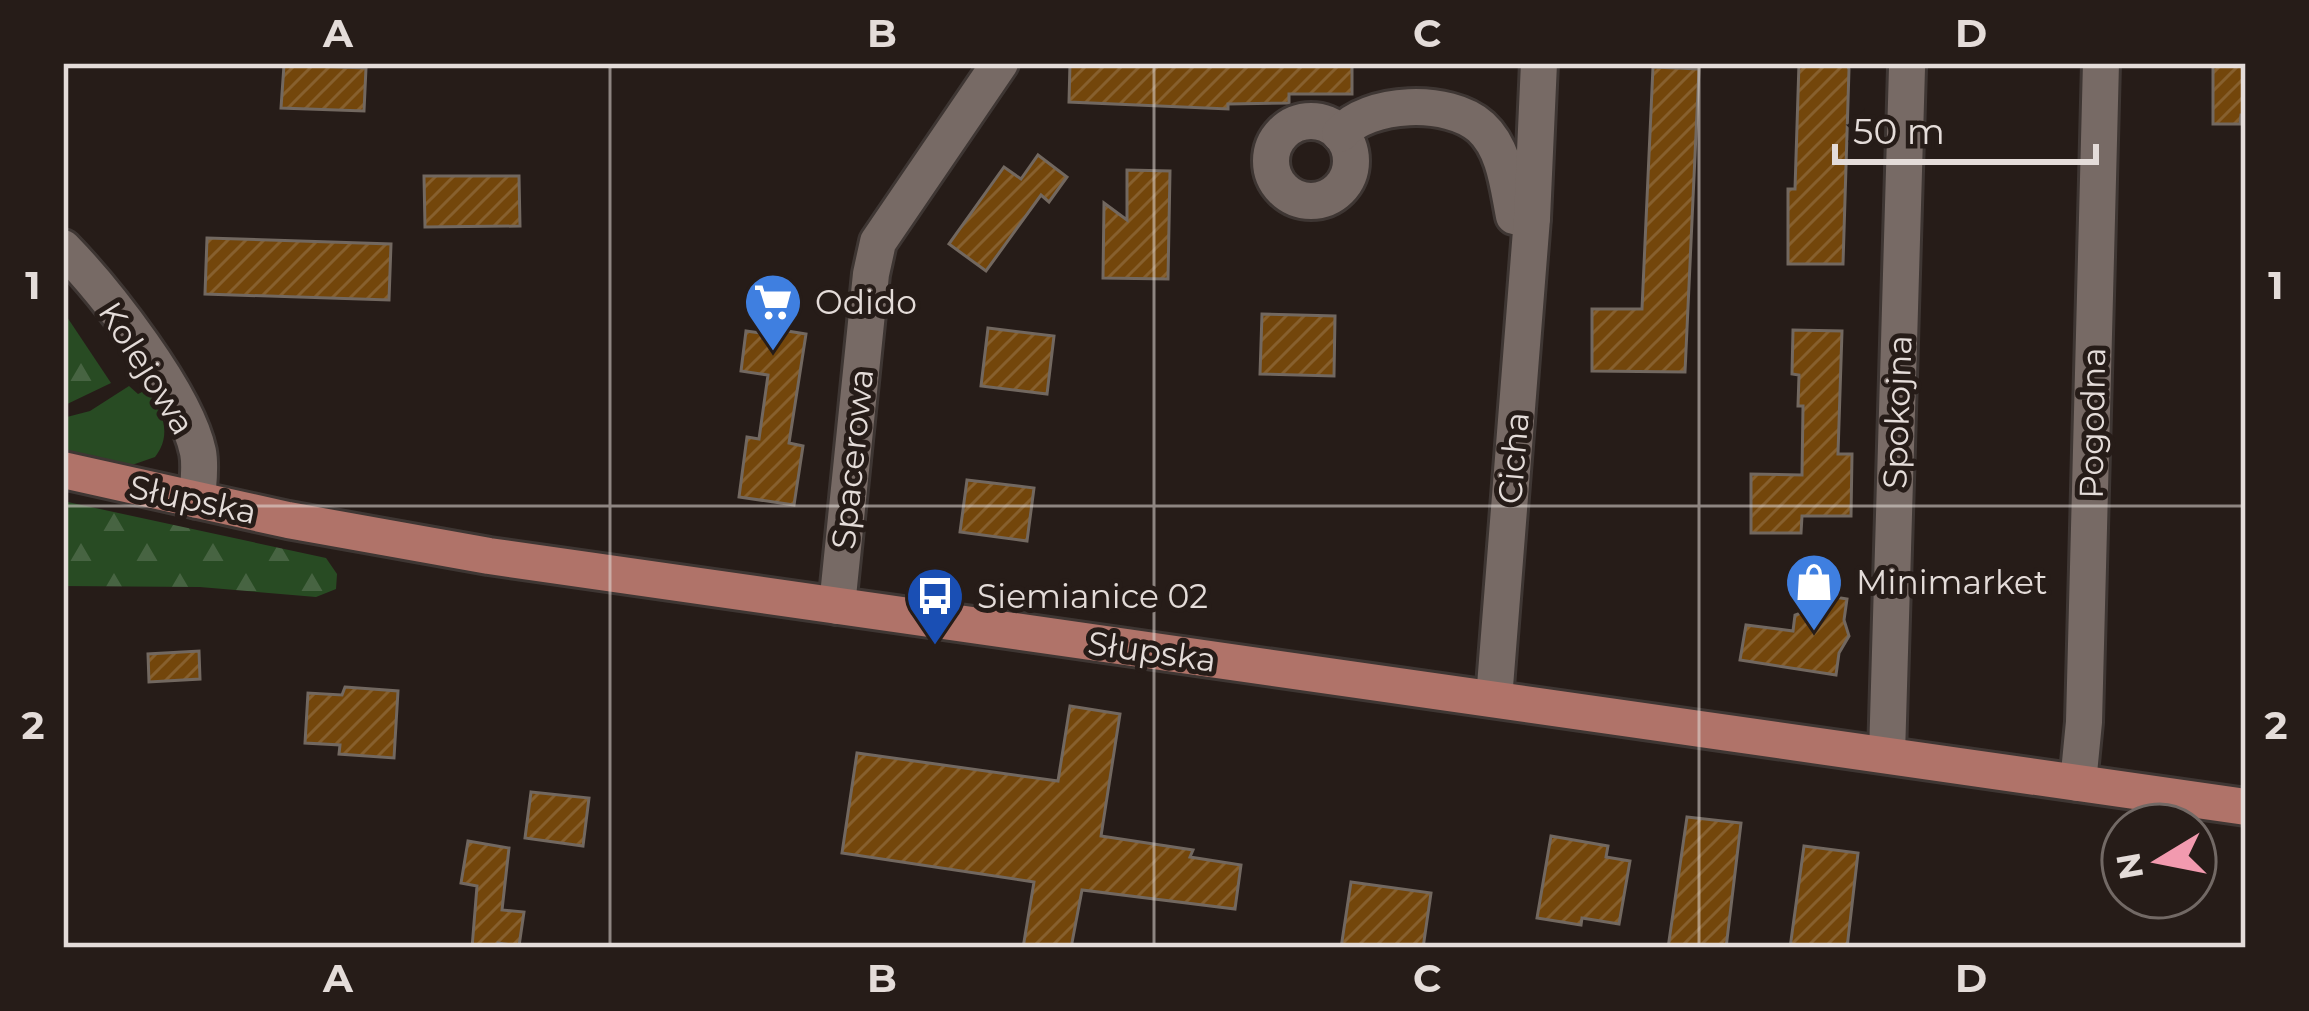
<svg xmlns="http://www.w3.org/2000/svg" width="2309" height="1011" font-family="Montserrat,sans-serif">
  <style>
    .green { fill: #284b23 }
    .forest { fill: url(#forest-firs) }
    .building { fill: url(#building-hatch); stroke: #726860; stroke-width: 3 }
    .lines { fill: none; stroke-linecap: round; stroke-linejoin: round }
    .minor-casing { stroke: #3e3633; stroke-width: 42 }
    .major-casing { stroke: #3e3633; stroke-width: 42 }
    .minor { stroke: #776a65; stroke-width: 36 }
    .major { stroke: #b07369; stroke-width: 36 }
    .grid { fill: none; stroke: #e4dcd9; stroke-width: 3; stroke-opacity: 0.55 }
    .labels { text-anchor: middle; stroke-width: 10; stroke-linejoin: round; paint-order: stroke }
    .poi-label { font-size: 33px; fill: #e4dcd9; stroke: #261c18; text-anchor: start }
    .street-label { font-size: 33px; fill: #e4dcd9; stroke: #261c18 }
    .neatline { fill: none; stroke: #e4dcd9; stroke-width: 4.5 }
    .grid-label { font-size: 39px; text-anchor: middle; font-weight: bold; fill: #e4dcd9 }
  </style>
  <defs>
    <pattern id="forest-firs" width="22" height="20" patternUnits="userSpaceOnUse" patternTransform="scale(3)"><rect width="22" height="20" fill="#284b23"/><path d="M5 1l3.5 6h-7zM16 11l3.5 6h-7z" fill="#476442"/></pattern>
    <pattern id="building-hatch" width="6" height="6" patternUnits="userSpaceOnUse" patternTransform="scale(3)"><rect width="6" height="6" fill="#73460b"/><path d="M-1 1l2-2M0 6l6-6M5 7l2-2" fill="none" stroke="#87602e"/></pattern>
  </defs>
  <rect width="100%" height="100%" fill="#261c18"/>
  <path class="green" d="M 129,386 L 138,394 L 148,389 C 162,412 173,434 155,457 L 132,465 L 63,450 L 63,418 L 90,411 Z"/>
  <g class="forest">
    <path d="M 63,311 L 111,383 L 63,406 Z"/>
    <path d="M 63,501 L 326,558 L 337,574 L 336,589 L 316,597 L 200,587 L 63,586 Z"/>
  </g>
  <g class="building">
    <path d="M 1070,63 L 1352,63 L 1352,94 L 1289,94 L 1289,103 L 1228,104 L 1228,109 L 1069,102 Z"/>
    <path d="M 1799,63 L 1846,63 L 1849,69 L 1843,264 L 1788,264 L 1788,189 L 1795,189 Z"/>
    <path d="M 2213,63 L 2246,63 L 2246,115 L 2241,115 L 2240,124 L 2213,124 Z"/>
    <path d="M 284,65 L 366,68 L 364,111 L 281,108 Z"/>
    <path d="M 1653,67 L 1699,69 L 1685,372 L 1592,371 L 1592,309 L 1642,309 Z"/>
    <path d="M 1038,155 L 1067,177 L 1049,202 L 1041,195 L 986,271 L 949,244 L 1004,167 L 1021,179 Z"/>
    <path d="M 1127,170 L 1170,171 L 1168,279 L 1103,278 L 1104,203 L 1127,220 Z"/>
    <path d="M 424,176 L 519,176 L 520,226 L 425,227 Z"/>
    <path d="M 207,238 L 391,244 L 389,300 L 205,294 Z"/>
    <path d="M 1262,314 L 1335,316 L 1334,376 L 1260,374 Z"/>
    <path d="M 988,328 L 1054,336 L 1047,394 L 981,386 Z"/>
    <path d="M 775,329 L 806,334 L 789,443 L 803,446 L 794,505 L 739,497 L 747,437 L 759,439 L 768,375 L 741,371 L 746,331 L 774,335 Z"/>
    <path d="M 1793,330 L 1842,331 L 1838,454 L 1852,454 L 1851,516 L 1802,516 L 1801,533 L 1751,533 L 1751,474 L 1802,475 L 1803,406 L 1798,406 L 1799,375 L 1792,374 Z"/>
    <path d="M 967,480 L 1034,488 L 1027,541 L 960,532 Z"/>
    <path d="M 1804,592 L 1847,599 L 1844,620 L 1849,636 L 1839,653 L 1836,675 L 1740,660 L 1746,625 L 1793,631 L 1795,615 L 1801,613 Z"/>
    <path d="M 199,651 L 200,679 L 149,682 L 148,654 Z"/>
    <path d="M 345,687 L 398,691 L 394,758 L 339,754 L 340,745 L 305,743 L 308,693 L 342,695 Z"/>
    <path d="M 1070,706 L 1120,714 L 1101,836 L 1193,850 L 1190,857 L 1241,865 L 1235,909 L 1082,890 L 1071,948 L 1023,948 L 1034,882 L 842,853 L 857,753 L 1058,781 Z"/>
    <path d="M 531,792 L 589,798 L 583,846 L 525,838 Z"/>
    <path d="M 1687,817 L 1741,823 L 1726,948 L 1668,948 Z"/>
    <path d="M 1551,836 L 1608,846 L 1606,857 L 1630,861 L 1619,924 L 1582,918 L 1581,925 L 1537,918 Z"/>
    <path d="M 468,841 L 509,848 L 502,910 L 524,912 L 519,946 L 498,943 L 497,948 L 472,948 L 477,886 L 461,883 Z"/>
    <path d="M 1804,846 L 1858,853 L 1847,948 L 1790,948 Z"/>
    <path d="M 1351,882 L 1431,893 L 1423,948 L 1341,948 Z"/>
  </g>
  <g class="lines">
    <defs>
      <g id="minor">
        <circle cx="1311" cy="161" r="40"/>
        <path d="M 1340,134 C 1368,101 1449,98 1481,127 C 1505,149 1508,186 1514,216 L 1532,218"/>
        <path d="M 63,248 C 105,291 186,394 198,452 C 201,468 198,484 197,500"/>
        <path d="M 837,606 L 871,274 L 878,242 L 1000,63"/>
        <path d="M 1494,699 L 1532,218 L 1539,63"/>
        <path d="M 1887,755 L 1907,68"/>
        <path d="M 2078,783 L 2084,722 L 2101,63"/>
      </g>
      <path id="major" d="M 63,470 L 288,520 L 489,556 L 2246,807"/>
    </defs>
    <use href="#minor" class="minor-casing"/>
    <use href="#major" class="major-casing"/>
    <use href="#minor" class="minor"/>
    <use href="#major" class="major"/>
  </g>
  <path class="grid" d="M 610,63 L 610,948M 1154,63 L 1154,948M 1699,63 L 1699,948M 63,506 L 2246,506"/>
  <defs>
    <symbol id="supermarket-pin" viewBox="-11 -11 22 30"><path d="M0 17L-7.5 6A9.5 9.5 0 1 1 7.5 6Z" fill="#3f7fe0" stroke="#261c18"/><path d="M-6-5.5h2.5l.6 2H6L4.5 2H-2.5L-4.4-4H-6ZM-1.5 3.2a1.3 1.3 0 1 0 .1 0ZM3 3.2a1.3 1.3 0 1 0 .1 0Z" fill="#fff"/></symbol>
    <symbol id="shop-pin" viewBox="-11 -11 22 30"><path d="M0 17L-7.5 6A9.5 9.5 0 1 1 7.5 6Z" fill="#3f7fe0" stroke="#261c18"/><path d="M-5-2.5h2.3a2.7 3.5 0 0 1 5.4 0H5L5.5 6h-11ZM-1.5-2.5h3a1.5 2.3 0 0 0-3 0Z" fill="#fff"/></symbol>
    <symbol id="bus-pin" viewBox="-11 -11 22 30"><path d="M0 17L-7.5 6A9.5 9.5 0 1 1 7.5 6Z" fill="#1a4fb4" stroke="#261c18"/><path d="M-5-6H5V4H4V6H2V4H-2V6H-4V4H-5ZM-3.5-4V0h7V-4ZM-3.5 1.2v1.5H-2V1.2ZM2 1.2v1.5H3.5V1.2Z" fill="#fff"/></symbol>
  </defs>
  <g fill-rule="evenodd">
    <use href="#supermarket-pin" x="740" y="269" width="66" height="90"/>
    <use href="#shop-pin" x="1781" y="549" width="66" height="90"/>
    <use href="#bus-pin" x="902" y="563" width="66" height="90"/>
  </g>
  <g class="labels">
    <g class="poi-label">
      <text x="815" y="314">Odido</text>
      <text x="1856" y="594">Minimarket</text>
      <text x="977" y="608">Siemianice 02</text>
    </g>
    <g class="street-label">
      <text transform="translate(147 368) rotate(58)" y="12">Kolejowa</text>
      <text transform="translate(1897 412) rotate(-88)" y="12">Spokojna</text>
      <text transform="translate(2092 423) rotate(-89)" y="12">Pogodna</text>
      <text transform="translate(1513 458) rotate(-85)" y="12">Cicha</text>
      <text transform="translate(852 459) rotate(-84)" y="12">Spacerowa</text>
      <text transform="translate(193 499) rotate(12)" y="12">Słupska</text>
      <text transform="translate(1152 651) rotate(8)" y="12">Słupska</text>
    </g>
  </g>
  <rect width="2309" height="1011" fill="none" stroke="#261c18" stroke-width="132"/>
  <g transform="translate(2159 861) rotate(260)"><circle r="57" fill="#261c18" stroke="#726965" stroke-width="3"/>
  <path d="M0-9L21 45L0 30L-21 45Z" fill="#f29aaf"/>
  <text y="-18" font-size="33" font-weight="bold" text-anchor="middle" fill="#e4dcd9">N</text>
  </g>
  <path d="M1835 144v18h261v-18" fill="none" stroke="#e4dcd9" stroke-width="6"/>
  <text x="1853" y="144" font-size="36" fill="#e4dcd9" stroke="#261c18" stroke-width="9" paint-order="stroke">50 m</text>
  <rect x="66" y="66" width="2177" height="879" class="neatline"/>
  <g class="grid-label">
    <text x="338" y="47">A</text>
    <text x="882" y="47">B</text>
    <text x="1427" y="47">C</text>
    <text x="1971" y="47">D</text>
    <text x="33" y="299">1</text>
    <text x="2276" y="299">1</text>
    <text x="33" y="739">2</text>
    <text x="2276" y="739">2</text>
    <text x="338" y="992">A</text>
    <text x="882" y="992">B</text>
    <text x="1427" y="992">C</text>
    <text x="1971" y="992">D</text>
  </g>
</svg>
